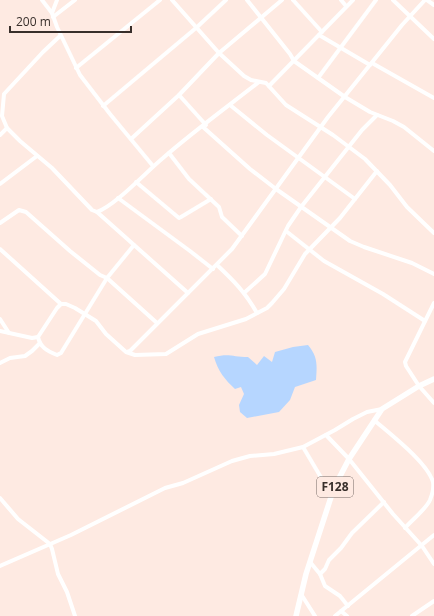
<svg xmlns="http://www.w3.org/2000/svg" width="434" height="616" font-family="'Open Sans',sans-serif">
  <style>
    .water { fill: #b6d6ff }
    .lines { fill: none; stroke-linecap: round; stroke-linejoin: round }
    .minor { stroke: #fff; stroke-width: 4 }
    .major { stroke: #fff; stroke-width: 5.5 }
    .labels { text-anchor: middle; stroke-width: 3.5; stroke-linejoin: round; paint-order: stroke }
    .shield { fill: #feeae2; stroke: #736762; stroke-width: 1 }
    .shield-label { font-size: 12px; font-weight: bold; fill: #382f2b }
  </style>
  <rect width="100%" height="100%" fill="#feeae2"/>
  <path class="water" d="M 308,345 C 318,357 317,365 316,380 L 295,387 L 290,400 L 279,412 L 247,418 L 240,412 L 239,405 L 244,394 L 241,387 L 235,389 C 225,380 218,371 214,357 C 229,353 233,357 248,357 L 257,365 L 264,356 L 272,362 L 275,352 L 293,347 Z"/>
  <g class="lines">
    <g class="minor">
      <path d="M 42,0 L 52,13 L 57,27 L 80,75 L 110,114 L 153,166"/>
      <path d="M 172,0 L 219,53 L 244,76 L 251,80 L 266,83 L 286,105 L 333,135 L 365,159 L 390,185 L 407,207 L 434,233"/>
      <path d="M 247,0 L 290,54 L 294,61 L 345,97 L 370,112 L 393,121 L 404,127 L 434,151"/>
      <path d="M 293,0 L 322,32"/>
      <path d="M 341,0 L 346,6"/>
      <path d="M 393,0 L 434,39"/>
      <path d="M 427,0 L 434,5"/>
      <path d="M 52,13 L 57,0"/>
      <path d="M 53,17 L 75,0"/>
      <path d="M 319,35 L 370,65"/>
      <path d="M 60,36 L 43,52 L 4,94 L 2,116 L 7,128 L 20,141 L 52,168 L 92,210 L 97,212 L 188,293"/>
      <path d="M 372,63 L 434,98"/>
      <path d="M 76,68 L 160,0"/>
      <path d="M 318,78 L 376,0"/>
      <path d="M 269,86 L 353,0"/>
      <path d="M 179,95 L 206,125"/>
      <path d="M 230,105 L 267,135 L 355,199"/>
      <path d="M 103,106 L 196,28 L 226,0"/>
      <path d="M 203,127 L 250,169 L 276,189 L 350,241 L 364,247 L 412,263 L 434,274"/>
      <path d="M 0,135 L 7,128"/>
      <path d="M 131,139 L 179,95 L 219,53 L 282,0"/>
      <path d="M 169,153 L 189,179 L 219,207 L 222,217 L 242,236"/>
      <path d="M 136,182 L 179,218 L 181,217 L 211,199"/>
      <path d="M 0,184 L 37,156"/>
      <path d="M 118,198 L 190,251 L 213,269"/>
      <path d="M 97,212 C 116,205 146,172 163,158 C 194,131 227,107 259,82"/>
      <path d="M 0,223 L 19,210 L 26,212 L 70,251 L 100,275 L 107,278 L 157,323"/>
      <path d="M 286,231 L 324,261 L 383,294 L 425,321"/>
      <path d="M 0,249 L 61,304"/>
      <path d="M 217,265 C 234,281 245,292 257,313"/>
      <path d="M 244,293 L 265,274 L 288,226 L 301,207 L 362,130 L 377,115"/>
      <path d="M 434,303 L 405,362 L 406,366 L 419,386 L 434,403"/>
      <path d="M 0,319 L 9,333"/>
      <path d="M 0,331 L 32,338 L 38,337 L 57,308 L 61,304 L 66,304 L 75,308 L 96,321 L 106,334 L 126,352 L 135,355 L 166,354 L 198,334 L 246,319 L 267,308 L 272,303 L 284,289 L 305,254 L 340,218 L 377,171"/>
      <path d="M 38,337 C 40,347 47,351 57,355 L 61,353 L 107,278 L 134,245"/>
      <path d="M 127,352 L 130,351 L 232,249 L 328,117 L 402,25 L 425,0"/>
      <path d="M 0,363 L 10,358 L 25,356 L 32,351 L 40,343"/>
      <path d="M 374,420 C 390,434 427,462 433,482 C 434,488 432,495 430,500 C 426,509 412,520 405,528"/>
      <path d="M 326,435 L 349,459 L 393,514 L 422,546 L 434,564"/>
      <path d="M 303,447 L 332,496"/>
      <path d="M 0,498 L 18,519 L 50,544 L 52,549 L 58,574 L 67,592 L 75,616"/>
      <path d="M 310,562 L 320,574 L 325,586 L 340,596 L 348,606"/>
      <path d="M 0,566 L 71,535 L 165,488 L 183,483 L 232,461 L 250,456 L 274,454 L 303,447 L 335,430 L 353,419 L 367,412 L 382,409"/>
      <path d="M 320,574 L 325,569 L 329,560 L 341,548 L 352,533 L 384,502"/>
      <path d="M 301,594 L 315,616"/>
      <path d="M 341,611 L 347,616"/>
      <path d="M 335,616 L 434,535"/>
      <path d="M 412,616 L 434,601"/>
    </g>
    <path class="major" d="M 296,616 L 306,574 L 333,491 L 337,482 L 349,459 L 382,409 L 419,386 L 434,379"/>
  </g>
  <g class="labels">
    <rect class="shield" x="317" y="477" width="36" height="20" rx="3"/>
    <g class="shield-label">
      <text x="335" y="491">F128</text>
    </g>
  </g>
  <path d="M10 26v6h121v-6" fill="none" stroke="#382f2b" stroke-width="2"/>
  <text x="16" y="26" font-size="12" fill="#382f2b" stroke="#feeae2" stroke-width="3" paint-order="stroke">200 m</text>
</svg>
